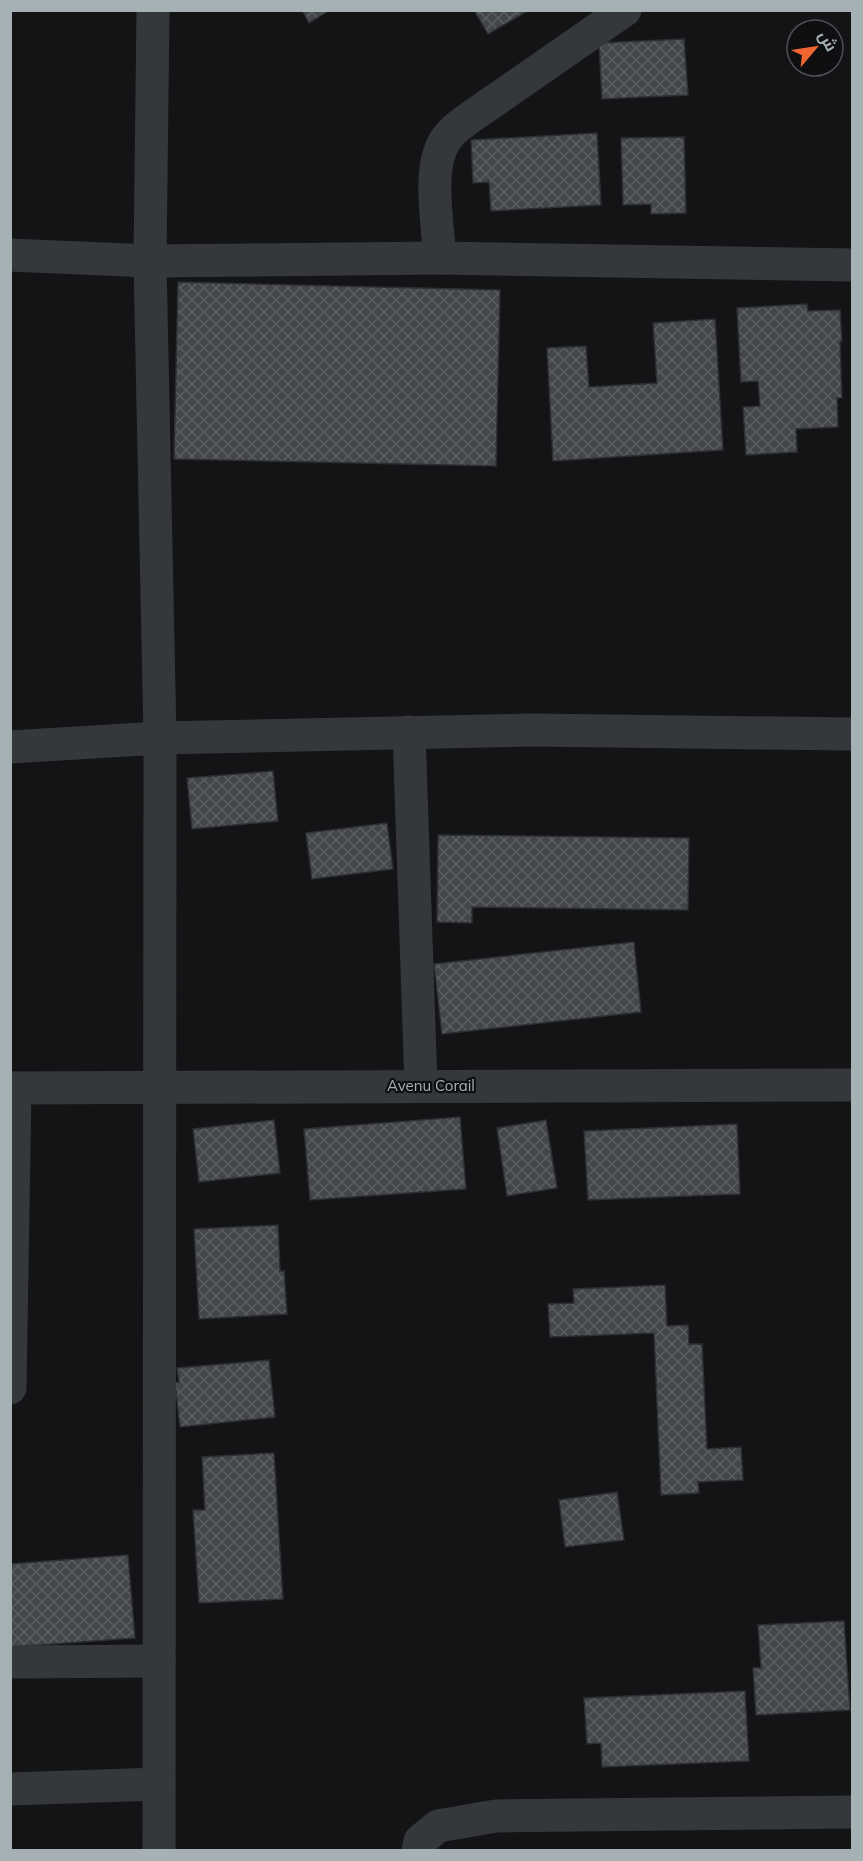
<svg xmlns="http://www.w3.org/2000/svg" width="863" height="1861" font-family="Mulish,Cairo,sans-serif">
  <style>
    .building { fill: url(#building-cross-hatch); stroke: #2e2f32; stroke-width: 1.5 }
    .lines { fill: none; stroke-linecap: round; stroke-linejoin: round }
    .minor { stroke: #35383b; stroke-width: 33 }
    .labels { text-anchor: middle; stroke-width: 4.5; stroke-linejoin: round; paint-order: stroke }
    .street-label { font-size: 15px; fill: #a6b1b6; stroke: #0f0f11 }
  </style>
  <defs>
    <pattern id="building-cross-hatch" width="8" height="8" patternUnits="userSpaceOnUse" patternTransform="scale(1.5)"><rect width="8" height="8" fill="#434649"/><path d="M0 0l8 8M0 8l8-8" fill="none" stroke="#5b5e61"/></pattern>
  </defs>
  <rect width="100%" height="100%" fill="#141416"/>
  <g class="building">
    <path d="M 302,10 L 330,10 L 309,23 Z"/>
    <path d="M 474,10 L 529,10 L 488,34 Z"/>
    <path d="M 684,39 L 688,95 L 602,99 L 599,43 Z"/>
    <path d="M 597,133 L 601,205 L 491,211 L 489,182 L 473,183 L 471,140 Z"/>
    <path d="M 684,137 L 686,213 L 651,214 L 651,204 L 623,205 L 621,138 Z"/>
    <path d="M 178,282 L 500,290 L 496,466 L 174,459 Z"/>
    <path d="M 807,304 L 808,311 L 840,310 L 842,341 L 840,342 L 842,398 L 837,398 L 838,427 L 796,429 L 797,452 L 746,455 L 743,407 L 760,406 L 758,381 L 741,382 L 737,308 Z"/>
    <path d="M 715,319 L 723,450 L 553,461 L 547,348 L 586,346 L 589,387 L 657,383 L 653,323 Z"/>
    <path d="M 273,771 L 278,821 L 192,829 L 187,778 Z"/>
    <path d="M 387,823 L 393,869 L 312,879 L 306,833 Z"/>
    <path d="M 438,835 L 689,838 L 688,910 L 472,907 L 472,923 L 437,922 Z"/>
    <path d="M 634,942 L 641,1012 L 442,1034 L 434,964 Z"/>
    <path d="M 460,1117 L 466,1189 L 310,1200 L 304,1129 Z"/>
    <path d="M 274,1120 L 280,1173 L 199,1182 L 193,1129 Z"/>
    <path d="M 546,1120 L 557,1188 L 507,1196 L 497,1128 Z"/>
    <path d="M 737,1124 L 740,1194 L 588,1200 L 584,1131 Z"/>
    <path d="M 278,1225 L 280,1271 L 284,1271 L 287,1314 L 199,1319 L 194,1229 Z"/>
    <path d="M 665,1285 L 667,1326 L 688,1325 L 689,1344 L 702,1344 L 707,1449 L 741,1447 L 743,1480 L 698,1482 L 699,1493 L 661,1495 L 654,1333 L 550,1337 L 548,1304 L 574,1303 L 573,1289 Z"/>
    <path d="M 269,1360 L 275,1417 L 180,1427 L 175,1383 L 179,1382 L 177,1368 Z"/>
    <path d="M 274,1453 L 283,1599 L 199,1603 L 193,1510 L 205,1510 L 202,1457 Z"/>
    <path d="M 617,1492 L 624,1540 L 565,1547 L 559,1500 Z"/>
    <path d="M 128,1555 L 135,1638 L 11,1647 L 10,1564 Z"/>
    <path d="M 844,1621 L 850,1710 L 756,1715 L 753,1668 L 761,1668 L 758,1625 Z"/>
    <path d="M 745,1691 L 749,1761 L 602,1767 L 601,1743 L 587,1744 L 584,1698 Z"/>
  </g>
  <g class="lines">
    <g class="minor">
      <path d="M 153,10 L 150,261 L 160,738 L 159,1850"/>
      <path d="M 10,255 L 150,261 L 440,258 L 852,265"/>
      <path d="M 440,258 C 438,225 426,165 447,138 C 452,130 460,125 468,119 L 625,10"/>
      <path d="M 409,732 L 421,1086"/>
      <path d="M 10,747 L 160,738 L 532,730 L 852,734"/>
      <path d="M 10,1088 L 852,1085"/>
      <path d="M 10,1388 L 15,1088"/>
      <path d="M 10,1662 L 159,1661"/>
      <path d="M 10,1789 L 159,1784"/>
      <path d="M 418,1850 L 420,1841 L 438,1826 L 496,1816 L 852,1812"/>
    </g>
  </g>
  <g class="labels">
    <g class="street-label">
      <text x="431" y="1091">Avenu Corail</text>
    </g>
  </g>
  <rect width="863" height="1861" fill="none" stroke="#a6b1b6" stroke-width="24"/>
  <g transform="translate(815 48) rotate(61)"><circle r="28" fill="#0f0f11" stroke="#4b5053" stroke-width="1.5"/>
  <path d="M0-4.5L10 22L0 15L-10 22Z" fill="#f16531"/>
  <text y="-9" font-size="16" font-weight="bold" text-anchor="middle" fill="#a6b1b6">ش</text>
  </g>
</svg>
